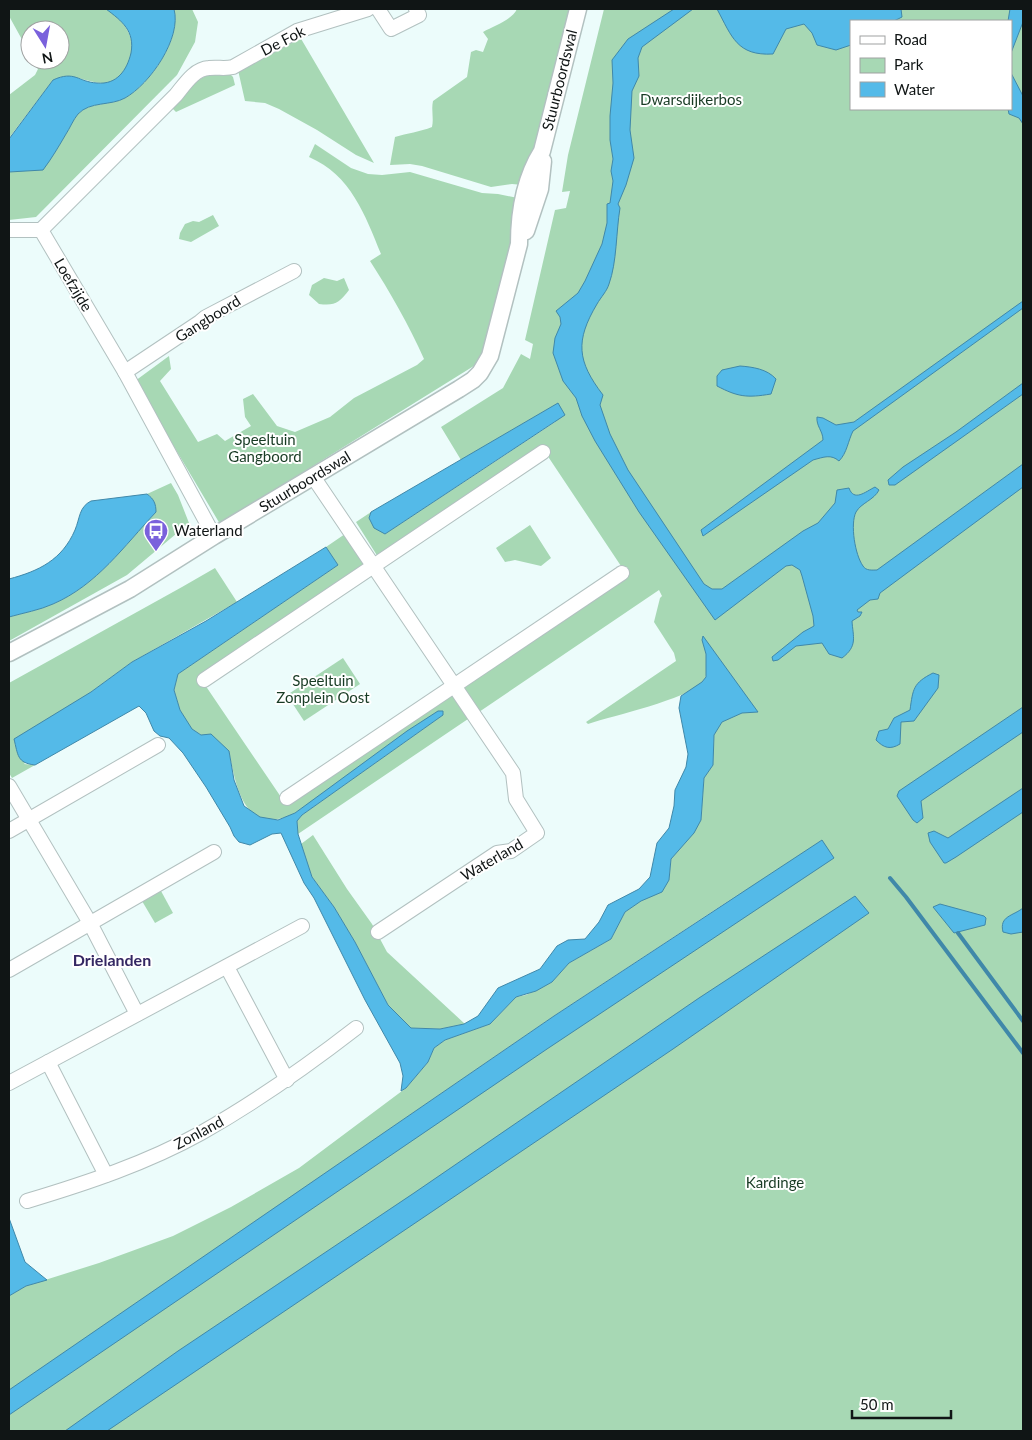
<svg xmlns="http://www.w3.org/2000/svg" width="1032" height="1440" font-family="Lato,sans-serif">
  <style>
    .green { fill: #a7d8b4; fill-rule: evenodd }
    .water { fill: #54bae8; stroke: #4088a9 }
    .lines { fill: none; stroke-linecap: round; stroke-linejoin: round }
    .stream { stroke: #4088a9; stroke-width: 4 }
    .minor-casing { stroke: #b2c1c0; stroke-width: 16 }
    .tertiary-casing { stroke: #b2c1c0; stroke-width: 19 }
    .minor { stroke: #fff; stroke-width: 14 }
    .tertiary { stroke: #fff; stroke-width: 16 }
    .labels { text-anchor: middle; stroke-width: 4; stroke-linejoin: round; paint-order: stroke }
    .street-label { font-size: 15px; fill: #101515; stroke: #fff }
    .park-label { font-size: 15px; fill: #183b24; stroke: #fff }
    .poi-label { font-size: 15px; fill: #101515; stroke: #fff; text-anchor: start }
    .neighbourhood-label { font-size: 16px; font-weight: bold; fill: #342863; stroke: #fff }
  </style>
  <rect width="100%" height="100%" fill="#ecfcfb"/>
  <g class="green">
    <path d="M 9,9 C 23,9 101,6 108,10 C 119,16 130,30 132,43 C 133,54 128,70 119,77 C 97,94 79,68 53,80 L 9,138 L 9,95 L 35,75 L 38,69 L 33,60 L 60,60 L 60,30 L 30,30 L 30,54 L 9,16 Z"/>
    <path d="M 174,9 L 192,9 L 198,22 L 195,42 L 177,75 L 36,217 L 9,220 L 9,172 L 43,169 C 52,158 59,146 66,134 C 70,128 73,120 78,114 C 90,101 111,106 125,98 C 150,84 182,39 174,9 Z"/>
    <path d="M 517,9 L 569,9 L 535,147 L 523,185 L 512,184 L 491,187 L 422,166 L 410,164 L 390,165 L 395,137 C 407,133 420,132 432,127 C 434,118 431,110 433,101 L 467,77 L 471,52 L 476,50 L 483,52 L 488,39 L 483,32 C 494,26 512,20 517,9 Z"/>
    <path d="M 604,9 L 1023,9 L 1023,1431 L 9,1431 L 9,1296 L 26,1286 L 99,1263 L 173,1236 L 231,1207 L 299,1168 L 406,1088 L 428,1062 L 434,1048 L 445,1040 L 490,1024 L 516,997 L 526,995 L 552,982 L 569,963 L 611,939 L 625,912 L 669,880 L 671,859 L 701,820 L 704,777 L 713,765 L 714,735 L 721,722 L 741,713 L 706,667 C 706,673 707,678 703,682 C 685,700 615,715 588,724 L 586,722 L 676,661 L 674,653 L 654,622 L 660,598 L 662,596 L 659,590 L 479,712 L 463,688 L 627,578 L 625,572 L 541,446 L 378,557 L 356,522 L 371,512 L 369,518 L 385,534 L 555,422 L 547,410 L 461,460 L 441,427 L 503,388 L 521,354 L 530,359 L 533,344 L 525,340 L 555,210 L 566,208 L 570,191 L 562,192 L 568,155 ZM 851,21 L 1011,21 L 1011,109 L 851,109 ZM 745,890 L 231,1238 L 554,1016 Z"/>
    <path d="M 300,37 L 374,163 L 356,155 L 317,130 L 279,109 L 265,103 L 245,101 L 238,70 Z"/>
    <path d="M 208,75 L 231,75 L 233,77 L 235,85 L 176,112 L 172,108 L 196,81 Z"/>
    <path d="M 315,144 L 351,168 L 368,174 L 382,175 L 410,172 L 482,193 L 498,194 L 523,199 L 491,337 L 477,364 L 220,524 L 135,381 L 169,356 L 171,369 L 160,381 L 198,442 L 217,434 L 225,441 L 251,426 L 245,417 L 243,399 L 253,394 L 277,426 L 295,432 L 330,417 L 354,398 L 417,365 L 424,359 C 409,325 390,292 370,261 L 381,254 C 365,215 351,175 309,157 Z"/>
    <path d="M 213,215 L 219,226 L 191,242 L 179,239 L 180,233 L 185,224 L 193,221 L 199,222 Z"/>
    <path d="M 324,278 L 337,281 L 344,278 L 349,290 C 339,303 335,306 319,304 L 309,295 L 312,285 Z"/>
    <path d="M 171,483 L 178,495 L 189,523 L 127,575 L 9,641 L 9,617 C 23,613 40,610 53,604 C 97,585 124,546 156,512 L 150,496 L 147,494 Z"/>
    <path d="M 530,525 L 551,558 L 541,566 L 515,560 L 505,562 L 496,548 Z"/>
    <path d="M 345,534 L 366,565 L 201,679 L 285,803 L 452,695 L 468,719 L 298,834 L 297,821 L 302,815 L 443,715 L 295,813 C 245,838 236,788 229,751 L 191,729 L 180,710 L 174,690 L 178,674 L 338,565 L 326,547 Z"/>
    <path d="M 215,568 L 237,602 L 132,662 L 91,692 L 24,764 L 35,765 L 12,778 L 9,773 L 9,683 L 182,587 Z"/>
    <path d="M 343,658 L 360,684 L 304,721 L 287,695 Z"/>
    <path d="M 313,835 L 347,889 L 372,924 L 387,952 L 465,1024 L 440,1029 L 411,1028 L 388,1005 L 355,942 L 334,907 L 312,877 L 301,844 Z"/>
    <path d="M 161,891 L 173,913 L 155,923 L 142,901 Z"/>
  </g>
  <g class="water">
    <path d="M 106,9 L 174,9 C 182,38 150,84 125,98 C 111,106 90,101 78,114 C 73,120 70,128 66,134 C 59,146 52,158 43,170 L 9,172 L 9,139 L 53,80 C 75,70 78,82 97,83 C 117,85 127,70 131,53 C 135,31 122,21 106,9 Z"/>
    <path d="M 674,9 L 693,9 L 642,47 L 638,58 L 639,76 L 632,91 L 630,130 L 634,158 L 626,185 L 618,204 L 620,208 C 616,232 617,262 609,284 C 607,291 601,297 597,304 C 575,341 577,361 603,395 L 600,405 L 610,434 L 628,470 L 704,584 L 712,589 L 722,589 L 803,531 L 818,523 L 835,503 L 837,490 L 849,488 C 854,502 865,492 875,487 L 879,490 C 874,500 861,503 856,512 C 850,524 855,555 863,566 C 866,571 872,570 877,570 L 1023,464 L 1023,487 L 880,593 L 878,599 L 870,600 L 857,610 L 858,612 L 862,612 L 860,616 L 852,621 C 853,637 858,646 842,658 L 829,654 L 822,643 L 796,646 L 778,660 L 773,661 L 772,657 L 803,632 L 814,626 L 813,616 L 802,576 L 800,570 L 792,565 L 786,566 L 715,620 L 639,512 L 595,441 L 582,416 L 576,398 L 563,381 L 553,353 L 555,338 L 561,324 L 560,317 L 556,311 L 578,293 L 585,281 L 602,244 L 607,223 L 607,204 L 610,203 L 613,181 L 611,171 L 613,159 L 610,140 L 610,116 L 613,83 L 612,60 L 628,39 Z"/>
    <path d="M 717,9 L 901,9 L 902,17 L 894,21 L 851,21 L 851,45 L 836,50 L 817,45 L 812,33 L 804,24 L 786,29 L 773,54 C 737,56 732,37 717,9 Z"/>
    <path d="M 1010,9 L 1023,9 L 1023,22 L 1011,53 L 1011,21 L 1008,21 Z"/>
    <path d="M 1011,73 L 1023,96 L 1023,124 L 1019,118 L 1009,114 L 1008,109 L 1011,109 Z"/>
    <path d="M 1023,301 L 1023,308 L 853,431 C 848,441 847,453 839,461 C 831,454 824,457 813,460 L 703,536 L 701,530 L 823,440 C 823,431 816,426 817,417 L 823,418 L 836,425 L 854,422 Z"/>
    <path d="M 740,366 C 753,367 767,369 776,379 L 771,394 C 747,398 738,397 717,386 L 717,376 L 722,370 Z"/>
    <path d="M 1023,383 L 1023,394 L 895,485 L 889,485 L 888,480 L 903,467 L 956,432 Z"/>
    <path d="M 558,403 L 565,415 L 385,534 L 374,528 L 369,518 L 371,512 Z"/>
    <path d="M 147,494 C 154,499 156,504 156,512 C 124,546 97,585 53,604 C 40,610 23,613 9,617 L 9,579 C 39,571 62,560 75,530 C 80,518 79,507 91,501 Z"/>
    <path d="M 326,547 L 338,565 L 178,674 L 174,690 L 180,710 L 192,729 L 201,735 L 211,734 L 229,751 L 234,780 L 244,806 L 260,817 L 278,820 L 295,813 L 407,731 L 438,711 L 443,711 L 443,715 L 302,815 L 297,821 L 298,834 L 312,877 L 334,907 L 355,942 L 388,1005 L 411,1028 L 440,1029 L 464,1024 L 478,1016 L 498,988 L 540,969 L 557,946 L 568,940 L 585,939 L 599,922 L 608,905 L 639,889 L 650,877 L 657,843 L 669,828 L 674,806 L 675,790 L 686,767 L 688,754 L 679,708 L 681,696 L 702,682 L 706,677 L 706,654 L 702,640 L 703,636 L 758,712 L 742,713 L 722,722 L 714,735 L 713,765 L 704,778 L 701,820 L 694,833 L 671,859 L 669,880 L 662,892 L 641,901 L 625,912 L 611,939 L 569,963 L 552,982 L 536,991 L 516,997 L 490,1024 L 445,1040 L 434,1048 L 428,1062 L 406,1088 L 401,1091 L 403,1076 L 400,1063 L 365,1000 L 314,898 L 304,883 L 281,833 L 272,834 L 250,845 L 239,842 L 234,836 L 230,827 L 206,787 L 183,753 L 169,738 L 160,736 L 154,731 L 146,713 L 139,706 L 35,765 C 17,763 18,755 14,739 L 91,692 L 132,662 L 206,621 Z"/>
    <path d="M 933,673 L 939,675 L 938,688 L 914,721 L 901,722 L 900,744 C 890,750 884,748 876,740 L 879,731 L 888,729 L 894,718 L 910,710 C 913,689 913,683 933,673 Z"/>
    <path d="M 1023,707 L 1023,732 L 921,801 L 923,818 L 917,823 L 913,820 L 897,796 L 899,791 Z"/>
    <path d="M 1023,788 L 1023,812 L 956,857 L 946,863 L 944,863 L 930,842 L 928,833 L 934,831 L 948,838 Z"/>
    <path d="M 822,840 L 834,858 L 547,1049 L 9,1415 L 9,1390 L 554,1016 Z"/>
    <path d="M 855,896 L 869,913 L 673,1049 L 107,1431 L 65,1431 L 178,1351 L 414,1193 L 699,998 Z"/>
    <path d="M 940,904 L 984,916 L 986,918 L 985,925 L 954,933 L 933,907 Z"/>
    <path d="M 1023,908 L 1023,932 L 1011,934 L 1003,932 C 999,916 1013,916 1023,908 Z"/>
    <path d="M 9,1218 L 25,1262 L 47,1280 L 26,1286 L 9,1296 Z"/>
  </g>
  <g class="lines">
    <g class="stream">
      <path d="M 890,878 L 906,897 L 1023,1053"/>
      <path d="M 958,933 L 1023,1021"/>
    </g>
    <defs>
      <g id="minor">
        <path d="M 378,9 L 391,29 L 419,15 L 416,9"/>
        <path d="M 9,230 L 41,230"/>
        <path d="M 125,372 L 200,322 L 206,317 L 294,271"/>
        <path d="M 314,478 L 513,773 L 516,799 L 537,833 L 511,851 L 497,853 L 378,932"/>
        <path d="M 214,536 L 125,372 L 41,230 L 176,95 C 185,84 194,69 209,68 C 218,67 225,69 233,67 L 297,31 L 368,9"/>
        <path d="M 204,680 L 543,452"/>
        <path d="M 9,786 L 90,923 L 137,1014"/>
        <path d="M 287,798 L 622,573"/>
        <path d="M 9,831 L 158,745"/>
        <path d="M 227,967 L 287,1080"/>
        <path d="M 9,970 L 214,852"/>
        <path d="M 48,1062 L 106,1175"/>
        <path d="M 9,1083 L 302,926"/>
        <path d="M 27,1201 C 87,1183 147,1163 201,1133 C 256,1102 307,1066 356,1028"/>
      </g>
      <g id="tertiary">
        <path d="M 526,231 L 540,189 L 543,161"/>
        <path d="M 9,653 L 130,589 L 214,536 L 459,389 L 473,380 L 480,373 L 490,356 L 519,244 C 519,212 525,178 542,151 L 578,9"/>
      </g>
    </defs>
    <use href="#minor" class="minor-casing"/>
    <use href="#tertiary" class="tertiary-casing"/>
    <use href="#minor" class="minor"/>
    <use href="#tertiary" class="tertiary"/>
  </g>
  <defs>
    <symbol id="bus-pin" viewBox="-11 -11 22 30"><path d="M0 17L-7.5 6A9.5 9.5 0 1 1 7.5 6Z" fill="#7a61dc" stroke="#fff"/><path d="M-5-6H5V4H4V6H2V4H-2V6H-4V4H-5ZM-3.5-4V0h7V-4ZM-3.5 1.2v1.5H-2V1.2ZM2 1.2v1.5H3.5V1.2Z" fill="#fff"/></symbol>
  </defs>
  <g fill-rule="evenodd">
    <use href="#bus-pin" x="142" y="517" width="28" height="38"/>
  </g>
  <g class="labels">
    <g class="street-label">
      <text transform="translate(283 41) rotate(-27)" y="5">De Fok</text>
      <text transform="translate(560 80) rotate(-76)" y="5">Stuurboordswal</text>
      <text transform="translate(73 285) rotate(59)" y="5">Loefzijde</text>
      <text transform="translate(208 319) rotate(-32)" y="5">Gangboord</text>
      <text transform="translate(305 482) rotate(-31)" y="5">Stuurboordswal</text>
      <text transform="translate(492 860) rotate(-30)" y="5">Waterland</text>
      <text transform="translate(199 1133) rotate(-28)" y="5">Zonland</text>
    </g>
    <g class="park-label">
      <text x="691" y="105">Dwarsdijkerbos</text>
      <text x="265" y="445">Speeltuin<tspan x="265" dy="17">Gangboord</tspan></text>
      <text x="323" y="686">Speeltuin<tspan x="323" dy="17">Zonplein Oost</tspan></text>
      <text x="775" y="1188">Kardinge</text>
    </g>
    <g class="poi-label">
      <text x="174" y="536">Waterland</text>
    </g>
    <g class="neighbourhood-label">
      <text x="112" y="966">Drielanden</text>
    </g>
  </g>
  <rect width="1032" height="1440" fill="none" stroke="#101515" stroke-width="20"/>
  <rect x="850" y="20" width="162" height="90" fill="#ffffff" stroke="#9fa1a1"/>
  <rect x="860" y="36" width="25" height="8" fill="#ffffff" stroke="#9fa1a1"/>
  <text x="894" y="45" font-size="15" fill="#101515">Road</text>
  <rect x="860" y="58" width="25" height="15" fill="#a7d8b4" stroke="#9fa1a1"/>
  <text x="894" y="70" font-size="15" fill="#101515">Park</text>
  <rect x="860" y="82" width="25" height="15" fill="#54bae8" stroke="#9fa1a1"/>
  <text x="894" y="95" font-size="15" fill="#101515">Water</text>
  <g transform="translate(45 45) rotate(169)"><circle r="24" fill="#ffffff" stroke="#9fa1a1"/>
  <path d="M0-4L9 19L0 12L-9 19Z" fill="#7a61dc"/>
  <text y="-8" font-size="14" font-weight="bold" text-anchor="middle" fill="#101515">N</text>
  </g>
  <path d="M852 1410v8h99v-8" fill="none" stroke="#101515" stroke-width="2.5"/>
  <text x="860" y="1410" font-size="15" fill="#101515" stroke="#ffffff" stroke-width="4" paint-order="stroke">50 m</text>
</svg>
